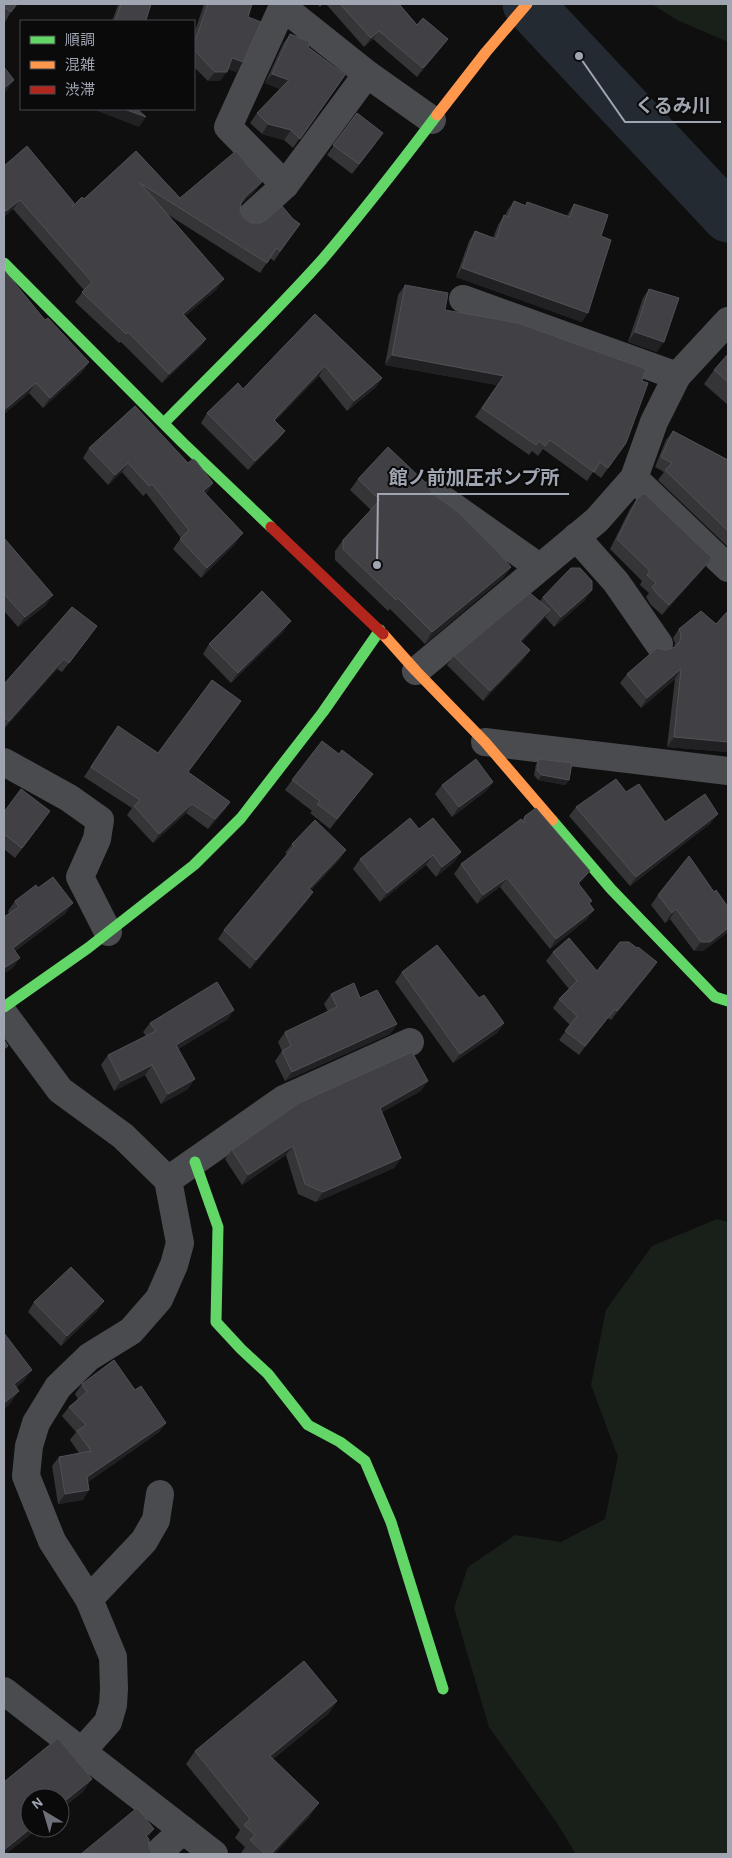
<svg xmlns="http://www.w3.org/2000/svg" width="732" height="1858" font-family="'Alegreya Sans','Noto Sans JP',sans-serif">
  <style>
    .green { fill: #19201a }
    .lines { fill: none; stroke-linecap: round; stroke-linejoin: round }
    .river { stroke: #242a31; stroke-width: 51 }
    .street { stroke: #4a4b4f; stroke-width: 28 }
    .fast { stroke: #63d668; stroke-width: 11 }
    .slow { stroke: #ff974d; stroke-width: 11 }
    .jam { stroke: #b3261e; stroke-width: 11 }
    .wall { fill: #353538 }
    .shaded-wall { fill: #212123 }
    .building { fill: #414145; stroke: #505156 }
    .leader { fill: none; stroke: #a0a5b2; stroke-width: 2 }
    .callout-dot { fill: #a0a5b2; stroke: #0a0a0b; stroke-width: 2 }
    .callout-label { font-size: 19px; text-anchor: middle; font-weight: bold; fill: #a0a5b2; stroke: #0a0a0b; stroke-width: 4; stroke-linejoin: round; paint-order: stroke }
  </style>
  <rect width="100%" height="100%" fill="#0f0f10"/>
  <g class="green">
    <path d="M 652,4 L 728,4 L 728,42 L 677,20 Z"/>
    <path d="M 717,1219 L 728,1222 L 728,1854 L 576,1854 L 555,1820 L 489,1727 L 454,1608 L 468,1567 L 515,1535 L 561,1542 L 605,1519 L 618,1457 L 591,1385 L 606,1310 L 652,1246 Z"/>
  </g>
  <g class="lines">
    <path class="river" d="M 528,4 L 728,217"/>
    <g class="street">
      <path d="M 284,4 L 228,127 L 285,185"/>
      <path d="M 283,7 L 367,74 L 432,120"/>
      <path d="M 249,218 L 285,185 L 367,74"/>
      <path d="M 463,299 L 677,376 L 728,321"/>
      <path d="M 634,478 L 728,568"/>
      <path d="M 434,493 L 539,567"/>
      <path d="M 576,537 L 616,582 L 659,644"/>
      <path d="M 416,671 L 597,520 L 634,478 L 654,422 L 677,376"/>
      <path d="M 485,742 L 728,771"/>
      <path d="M 4,762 L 69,798 L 100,820 L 97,839 L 80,877 L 108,932"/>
      <path d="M 4,1014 L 60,1090 L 123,1136 L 168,1180 L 284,1099 L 410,1042"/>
      <path d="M 89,1599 L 52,1541 L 26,1476 L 29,1446 L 36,1423 L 58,1387 L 89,1357 L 131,1331 L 159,1299 L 174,1265 L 180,1243 L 168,1180"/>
      <path d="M 4,1691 L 214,1854"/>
      <path d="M 82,1751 L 108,1722 L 113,1705 L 114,1689 L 113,1657 L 89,1599 L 144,1541 L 156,1520 L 160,1494"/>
      <path d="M 157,1854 L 183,1830"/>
    </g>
    <g class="fast">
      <path d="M 4,263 L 183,443 L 271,527"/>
      <path d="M 164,423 C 217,369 272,316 322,260 C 362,213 400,164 437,115"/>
      <path d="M 552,820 L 611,889 L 715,997 L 728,1001"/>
      <path d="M 4,1007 L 88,948 L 194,865 L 241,818 L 323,712 L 380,630"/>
      <path d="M 195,1162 L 218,1227 L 216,1322 L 241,1349 L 268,1374 L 308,1425 L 340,1442 L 365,1461 L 391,1522 L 443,1689"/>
    </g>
    <g class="slow">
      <path d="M 437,115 L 486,52 L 527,4"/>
      <path d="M 383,634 L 416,671 L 485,742 L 552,820"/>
    </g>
    <path class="jam" d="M 271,527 L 383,634"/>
  </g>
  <g class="wall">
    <path d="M 4,4 L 11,12 L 5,22 L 4,21 Z"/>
    <path d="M 115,4 L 151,4 L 146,20 L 148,21 L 112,21 L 118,5 Z"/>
    <path d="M 204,4 L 252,4 L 248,17 L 243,62 L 236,72 L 228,69 L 220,81 L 208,81 L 194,67 L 194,34 Z"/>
    <path d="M 317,4 L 323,4 L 320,7 Z"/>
    <path d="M 326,4 L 399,4 L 417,25 L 448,39 L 441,48 L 417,77 L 373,39 L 364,47 Z"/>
    <path d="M 290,34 L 345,75 L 293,148 L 284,140 L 262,134 L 250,123 L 257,113 L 280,89 L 265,83 L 283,44 Z"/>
    <path d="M 357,113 L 376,143 L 352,174 L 327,155 Z"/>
    <path d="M 136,151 L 180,198 L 255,191 L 241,204 L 240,211 L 244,218 L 251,223 L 260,223 L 293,219 L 300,224 L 274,261 L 270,258 L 260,273 L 167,214 L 217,289 L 185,316 L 206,339 L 199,348 L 162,383 L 121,342 L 119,343 L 75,302 L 84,290 L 13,209 L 4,217 L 4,166 L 72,207 L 84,199 Z"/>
    <path d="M 514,201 L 525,205 L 527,202 L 567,216 L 568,214 L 574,204 L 601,236 L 582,322 L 456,277 L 469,241 L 475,231 L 493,238 L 498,225 L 504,215 L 505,216 L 507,211 Z"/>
    <path d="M 405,285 L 445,310 L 642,381 L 626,443 L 601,478 L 593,472 L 587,481 L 543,449 L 538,456 L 532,451 L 529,455 L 475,417 L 497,385 L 385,365 L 398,295 Z"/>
    <path d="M 649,289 L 657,352 L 628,342 L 643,298 Z"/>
    <path d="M 315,314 L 382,378 L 375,388 L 347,411 L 319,376 L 275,421 L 285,431 L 278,440 L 248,470 L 201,423 L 207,413 L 243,389 Z"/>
    <path d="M 45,320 L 89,362 L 82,372 L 43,408 L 29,393 L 4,414 Z"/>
    <path d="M 728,354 L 728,405 L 704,384 L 714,370 Z"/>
    <path d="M 673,431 L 728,460 L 728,547 L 658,480 L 664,472 L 655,467 L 666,440 Z"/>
    <path d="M 89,448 L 207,493 L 205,494 L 236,543 L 201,578 L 173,549 L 181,538 L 146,493 L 143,496 L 122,472 L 108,485 L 83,458 Z"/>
    <path d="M 358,479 L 433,494 L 511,567 L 503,578 L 425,644 L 390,609 L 388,611 L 335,560 L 335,551 L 343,540 L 371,510 L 350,490 Z"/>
    <path d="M 637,499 L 705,567 L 662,615 L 651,605 L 646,597 L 649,593 L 640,585 L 642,581 L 610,549 L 630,509 Z"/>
    <path d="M 4,538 L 46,605 L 18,627 L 4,611 Z"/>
    <path d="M 543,597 L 585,600 L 554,627 L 545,617 L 522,642 L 530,650 L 523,660 L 483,701 L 447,665 L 454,656 L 540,601 Z"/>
    <path d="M 716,624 L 728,752 L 667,747 L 675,679 L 641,708 L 620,683 L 627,674 L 666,650 L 674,648 L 675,643 L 673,638 L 679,629 Z"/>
    <path d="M 284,631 L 231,683 L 203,654 L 209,644 Z"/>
    <path d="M 90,636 L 62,672 L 57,669 L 4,729 L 4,684 Z"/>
    <path d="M 111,735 L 158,753 L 188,772 L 230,802 L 223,812 L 208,829 L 186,813 L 153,843 L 127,815 L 132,808 L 84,777 Z"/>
    <path d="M 539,759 L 569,780 L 565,785 L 538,780 L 534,775 L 536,764 Z"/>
    <path d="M 292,780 L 366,783 L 330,829 L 310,813 L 312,811 L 285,790 Z"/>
    <path d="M 493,782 L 486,791 L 452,817 L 435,794 L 442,785 Z"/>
    <path d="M 626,792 L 665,822 L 711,823 L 630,886 L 569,816 L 576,807 Z"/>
    <path d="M 4,812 L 43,821 L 15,858 L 4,849 Z"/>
    <path d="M 525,816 L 590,871 L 579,884 L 590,904 L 587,919 L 550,949 L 500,887 L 477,904 L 454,874 L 461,864 L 522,820 Z"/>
    <path d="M 419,829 L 461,852 L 454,862 L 436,877 L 426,865 L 380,902 L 353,869 L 360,859 Z"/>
    <path d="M 292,844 L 340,859 L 311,890 L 313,892 L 307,901 L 250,969 L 218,939 L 224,930 L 287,854 L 285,853 Z"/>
    <path d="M 38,888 L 66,913 L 15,951 L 13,968 L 4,973 L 4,917 L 9,913 L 8,911 L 15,901 Z"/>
    <path d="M 714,892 L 728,907 L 728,932 L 703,951 L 694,951 L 670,919 L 665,923 L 651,905 L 658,895 Z"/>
    <path d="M 637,948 L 657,962 L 651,971 L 611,1020 L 608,1018 L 579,1055 L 559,1040 L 570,1025 L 553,1008 L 559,999 L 569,989 L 546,961 L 553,952 L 597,971 Z"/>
    <path d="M 402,972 L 479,998 L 504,1023 L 497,1033 L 453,1063 L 395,982 Z"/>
    <path d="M 331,994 L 360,998 L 397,1024 L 390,1034 L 285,1081 L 275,1061 L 282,1051 L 278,1042 L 285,1032 L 328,1012 L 324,1004 Z"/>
    <path d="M 228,1019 L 178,1049 L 188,1089 L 161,1104 L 145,1075 L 114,1091 L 101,1065 L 108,1055 L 146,1036 L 143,1032 L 150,1023 Z"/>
    <path d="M 421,1091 L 382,1112 L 401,1158 L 394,1168 L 316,1202 L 298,1194 L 286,1155 L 242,1185 L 225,1159 L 232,1150 Z"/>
    <path d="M 104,1301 L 97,1311 L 61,1346 L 28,1312 L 34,1302 Z"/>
    <path d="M 82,1384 L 135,1390 L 166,1423 L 159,1432 L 88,1482 L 83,1500 L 58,1504 L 52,1466 L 59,1457 L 79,1453 L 70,1440 L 76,1432 L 62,1416 L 69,1407 L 78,1399 L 75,1394 Z"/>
    <path d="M 337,1701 L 328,1714 L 273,1759 L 310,1816 L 274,1854 L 242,1854 L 241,1853 L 245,1847 L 235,1838 L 240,1830 L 186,1764 L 195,1751 Z"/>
  </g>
  <g class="shaded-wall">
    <path d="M 379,31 L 373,39 L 364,47 L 371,38 Z"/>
    <path d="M 448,39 L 441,48 L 417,77 L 423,68 Z"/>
    <path d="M 232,58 L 243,62 L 236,72 L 225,68 Z"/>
    <path d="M 215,72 L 227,72 L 220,81 L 208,81 Z"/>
    <path d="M 272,74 L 289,80 L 282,90 L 265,83 Z"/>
    <path d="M 14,80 L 7,90 L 4,93 L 4,88 Z"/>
    <path d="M 92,109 L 124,109 L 146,117 L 139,127 Z"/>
    <path d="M 268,124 L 291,130 L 284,140 L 262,134 Z"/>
    <path d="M 262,182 L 255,191 L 238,206 L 245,197 Z"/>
    <path d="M 20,200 L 13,209 L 4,217 L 4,214 L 6,211 Z"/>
    <path d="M 462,268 L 588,313 L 582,322 L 456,277 Z"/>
    <path d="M 224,279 L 217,289 L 176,324 L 183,314 Z"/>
    <path d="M 635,332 L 664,342 L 657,352 L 628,342 Z"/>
    <path d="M 206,339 L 199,348 L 162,383 L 169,374 Z"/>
    <path d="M 392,355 L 504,376 L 497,385 L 385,365 Z"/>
    <path d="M 89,362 L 82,372 L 43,408 L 50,398 Z"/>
    <path d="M 325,366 L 319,376 L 267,429 L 274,420 Z"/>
    <path d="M 382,378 L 375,388 L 347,411 L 354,401 Z"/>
    <path d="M 36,383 L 29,393 L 4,414 L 4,410 Z"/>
    <path d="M 285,431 L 278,440 L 248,470 L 255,461 Z"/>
    <path d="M 128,463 L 122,472 L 108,485 L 115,475 Z"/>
    <path d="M 213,483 L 207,493 L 197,501 L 203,491 Z"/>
    <path d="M 243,533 L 236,543 L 201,578 L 207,568 Z"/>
    <path d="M 712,558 L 705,567 L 662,615 L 669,605 Z"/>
    <path d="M 511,567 L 503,578 L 425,644 L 432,632 Z"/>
    <path d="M 592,590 L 585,600 L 554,627 L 561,617 Z"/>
    <path d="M 53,595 L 46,605 L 18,627 L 25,617 Z"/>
    <path d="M 550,610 L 544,619 L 513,651 L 520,641 Z"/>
    <path d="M 291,621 L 284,631 L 231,683 L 238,673 Z"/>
    <path d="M 530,650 L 523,660 L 483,701 L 490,691 Z"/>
    <path d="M 64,659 L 57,669 L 4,729 L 9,721 Z"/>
    <path d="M 681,669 L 675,679 L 641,708 L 647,698 Z"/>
    <path d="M 674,737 L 728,742 L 728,752 L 667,747 Z"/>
    <path d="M 373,774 L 366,783 L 330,829 L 337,819 Z"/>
    <path d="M 542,775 L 569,780 L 565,785 L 538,780 Z"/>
    <path d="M 493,782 L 486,791 L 452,817 L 459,807 Z"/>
    <path d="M 230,802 L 223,812 L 208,829 L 215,819 Z"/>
    <path d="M 192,804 L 186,813 L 153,843 L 159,834 Z"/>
    <path d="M 718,814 L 711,823 L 630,886 L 636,877 Z"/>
    <path d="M 346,850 L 340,859 L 303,898 L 309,889 Z"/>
    <path d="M 461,852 L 454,862 L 436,877 L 442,867 Z"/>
    <path d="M 433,855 L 426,865 L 380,902 L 387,893 Z"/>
    <path d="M 590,871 L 583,880 L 572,893 L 578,883 Z"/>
    <path d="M 507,878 L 500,887 L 477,904 L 483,895 Z"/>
    <path d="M 313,892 L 307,901 L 250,969 L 256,960 Z"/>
    <path d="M 73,903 L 66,913 L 6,958 L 13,948 Z"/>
    <path d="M 676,909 L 670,919 L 665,923 L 672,913 Z"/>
    <path d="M 594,910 L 587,919 L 550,949 L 556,939 Z"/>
    <path d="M 728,928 L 728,932 L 703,951 L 694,951 L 701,942 Z"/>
    <path d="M 20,958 L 13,968 L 4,973 L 4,968 Z"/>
    <path d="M 657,962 L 651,971 L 611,1020 L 617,1011 Z"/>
    <path d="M 615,1009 L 608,1018 L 579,1055 L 585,1046 Z"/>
    <path d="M 234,1010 L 228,1019 L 169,1055 L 176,1045 Z"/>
    <path d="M 504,1023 L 497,1033 L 453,1063 L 460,1054 Z"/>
    <path d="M 397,1024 L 390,1034 L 285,1081 L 292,1072 Z"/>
    <path d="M 152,1065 L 145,1075 L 114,1091 L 121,1081 Z"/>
    <path d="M 195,1079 L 188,1089 L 161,1104 L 168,1094 Z"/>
    <path d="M 428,1081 L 421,1091 L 373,1117 L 380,1108 Z"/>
    <path d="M 293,1146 L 286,1155 L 242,1185 L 248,1175 Z"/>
    <path d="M 401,1158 L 394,1168 L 316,1202 L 323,1192 Z"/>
    <path d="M 104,1301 L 97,1311 L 61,1346 L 67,1336 Z"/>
    <path d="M 32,1370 L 23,1382 L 5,1397 L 14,1384 Z"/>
    <path d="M 19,1391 L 10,1404 L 4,1409 L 4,1403 Z"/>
    <path d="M 166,1423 L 159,1432 L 81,1487 L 87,1477 Z"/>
    <path d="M 89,1490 L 83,1500 L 58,1504 L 65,1494 Z"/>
    <path d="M 337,1701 L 328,1714 L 261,1769 L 270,1756 Z"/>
    <path d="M 92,1779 L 83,1792 L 60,1811 L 60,1805 Z"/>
    <path d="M 319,1803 L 310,1816 L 274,1854 L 271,1854 Z"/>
    <path d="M 31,1828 L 39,1828 L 6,1854 L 4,1854 L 4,1850 Z"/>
    <path d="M 154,1829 L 147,1839 L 146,1836 Z"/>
  </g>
  <g class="building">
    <path d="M 4,4 L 17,4 L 11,12 L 4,7 Z"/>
    <path d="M 121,4 L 151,4 L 146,20 L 148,21 L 115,21 Z"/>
    <path d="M 208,4 L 252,4 L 248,17 L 261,22 L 243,62 L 232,58 L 227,72 L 215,72 L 194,50 L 194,44 Z"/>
    <path d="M 340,4 L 399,4 L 417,25 L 423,18 L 448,39 L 423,68 L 379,31 L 371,38 Z"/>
    <path d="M 290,34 L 310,42 L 308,47 L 345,75 L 300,139 L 291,130 L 268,124 L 257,113 L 289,80 L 272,74 Z"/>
    <path d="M 4,67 L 14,80 L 4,88 Z"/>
    <path d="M 124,109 L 137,109 L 146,117 Z"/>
    <path d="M 357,113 L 383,133 L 359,164 L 333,145 Z"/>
    <path d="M 27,146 L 74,203 L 72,207 L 82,197 L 84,199 L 136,151 L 180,198 L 236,151 L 262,182 L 245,197 L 241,203 L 240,211 L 244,218 L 251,223 L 260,223 L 266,220 L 282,206 L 293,219 L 300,224 L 280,251 L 276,248 L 267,263 L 140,183 L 224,279 L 183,314 L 206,339 L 169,374 L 128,332 L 126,334 L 82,292 L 92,282 L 20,200 L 6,211 L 4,208 L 4,166 Z"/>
    <path d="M 514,201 L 526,206 L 527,202 L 570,217 L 574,204 L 608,215 L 601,236 L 611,240 L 588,313 L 462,268 L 475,231 L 496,239 L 504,215 L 508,217 Z"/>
    <path d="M 4,270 L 45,320 L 48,318 L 89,362 L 50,398 L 36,383 L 4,410 Z"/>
    <path d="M 405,285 L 448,293 L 445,310 L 518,323 L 646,369 L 642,381 L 648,383 L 626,443 L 608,468 L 600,462 L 594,472 L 550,440 L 545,446 L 539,441 L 536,445 L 482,408 L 504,376 L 392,355 Z"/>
    <path d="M 649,289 L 679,298 L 664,342 L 635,332 Z"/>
    <path d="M 315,314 L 382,378 L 354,401 L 325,366 L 274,420 L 285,431 L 255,461 L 207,413 L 238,383 L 243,389 Z"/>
    <path d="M 728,354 L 728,382 L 714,370 Z"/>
    <path d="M 135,406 L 188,463 L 193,459 L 196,461 L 213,483 L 203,491 L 243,533 L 207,568 L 180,539 L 189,530 L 152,484 L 149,486 L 128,463 L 115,475 L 89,448 Z"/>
    <path d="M 673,431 L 728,460 L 728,531 L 665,470 L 672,463 L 661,457 Z"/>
    <path d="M 388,447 L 427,484 L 433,494 L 457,511 L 497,551 L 511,567 L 432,632 L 398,598 L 396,600 L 343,549 L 343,540 L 380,500 L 358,479 Z"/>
    <path d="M 644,493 L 712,558 L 669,605 L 658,595 L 652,587 L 656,583 L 647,575 L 650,571 L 617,539 L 637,499 Z"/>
    <path d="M 4,538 L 53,595 L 25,617 L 4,594 Z"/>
    <path d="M 571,568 L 580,568 L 592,581 L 592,590 L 561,617 L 543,597 Z"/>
    <path d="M 262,591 L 291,621 L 238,673 L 209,644 Z"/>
    <path d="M 530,593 L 550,610 L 520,641 L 530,650 L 490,691 L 454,656 Z"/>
    <path d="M 72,607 L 97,626 L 69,663 L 64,659 L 9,721 L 4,717 L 4,684 Z"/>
    <path d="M 701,611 L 716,624 L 728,611 L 728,742 L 674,737 L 681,669 L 647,698 L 627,674 L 657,648 L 666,650 L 675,647 L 680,641 L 681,634 L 679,629 Z"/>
    <path d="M 212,680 L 241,701 L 188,772 L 230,802 L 215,819 L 192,804 L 159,834 L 134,806 L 140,800 L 91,767 L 118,726 L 158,753 Z"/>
    <path d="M 322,741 L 339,754 L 342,750 L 373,774 L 337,819 L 317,804 L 320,801 L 292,780 Z"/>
    <path d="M 476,759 L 493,782 L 459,807 L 442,785 Z"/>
    <path d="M 539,759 L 572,763 L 569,780 L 542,775 L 537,770 Z"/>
    <path d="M 616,779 L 626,792 L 639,784 L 665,822 L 705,794 L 718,814 L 636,877 L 576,807 Z"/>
    <path d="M 21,789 L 50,811 L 22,848 L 4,834 L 4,812 Z"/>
    <path d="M 536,808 L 590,871 L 578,883 L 592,901 L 589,903 L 594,910 L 556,939 L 507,878 L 483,895 L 461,864 L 521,819 L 524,823 L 525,816 Z"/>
    <path d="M 410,818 L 419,829 L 433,818 L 461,852 L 442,867 L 433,855 L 387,893 L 360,859 Z"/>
    <path d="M 315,820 L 346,850 L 309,889 L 313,892 L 256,960 L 224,930 L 294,846 L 292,844 Z"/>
    <path d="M 689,856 L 714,892 L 716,890 L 728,907 L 728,928 L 710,942 L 701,942 L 676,909 L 672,913 L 658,895 Z"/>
    <path d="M 53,877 L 73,903 L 13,948 L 20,958 L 4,968 L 4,917 L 19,907 L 15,901 L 36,885 L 38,888 Z"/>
    <path d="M 569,938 L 597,971 L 620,942 L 629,942 L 637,948 L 638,947 L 657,962 L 617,1011 L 615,1009 L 585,1046 L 565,1031 L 577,1016 L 559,999 L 577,981 L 553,952 Z"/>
    <path d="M 437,945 L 479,998 L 484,995 L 504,1023 L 460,1054 L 402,972 Z"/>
    <path d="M 217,982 L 234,1010 L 176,1045 L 195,1079 L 168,1094 L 152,1065 L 121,1081 L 108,1055 L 156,1031 L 150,1023 Z"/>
    <path d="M 354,983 L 360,998 L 377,990 L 397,1024 L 292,1072 L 282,1051 L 291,1046 L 285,1032 L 337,1007 L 331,994 Z"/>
    <path d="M 4,1040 L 8,1046 L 4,1049 Z"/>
    <path d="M 412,1052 L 428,1081 L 380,1108 L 401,1158 L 323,1192 L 305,1184 L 293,1146 L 248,1175 L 232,1150 L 299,1103 Z"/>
    <path d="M 71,1267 L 104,1301 L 67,1336 L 34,1302 Z"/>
    <path d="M 4,1333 L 32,1370 L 14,1384 L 19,1391 L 4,1403 Z"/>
    <path d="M 114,1360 L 135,1390 L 141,1386 L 166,1423 L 87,1477 L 89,1490 L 65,1494 L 59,1457 L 91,1451 L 77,1431 L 86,1425 L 69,1407 L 87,1392 L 82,1384 Z"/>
    <path d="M 304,1661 L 337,1701 L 270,1756 L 319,1803 L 271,1854 L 265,1854 L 250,1840 L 255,1835 L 244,1825 L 250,1819 L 195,1751 Z"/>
    <path d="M 58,1738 L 92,1779 L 60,1805 L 60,1798 L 30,1798 L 30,1828 L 31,1828 L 4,1850 L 4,1782 Z"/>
    <path d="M 137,1808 L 154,1829 L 146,1836 L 149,1839 L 149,1847 L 152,1854 L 81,1854 Z"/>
  </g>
  <path class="leader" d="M579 56L625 122H721M377 565L378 494H569"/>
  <g class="callout-dot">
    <circle cx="579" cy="56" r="5"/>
    <circle cx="377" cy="565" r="5"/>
  </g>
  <g class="callout-label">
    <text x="673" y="112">くるみ川</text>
    <text x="474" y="484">館ノ前加圧ポンプ所</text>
  </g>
  <rect width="732" height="1858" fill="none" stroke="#a0a5b2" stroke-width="10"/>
  <rect x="20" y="20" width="175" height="90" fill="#0a0a0b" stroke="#46484e"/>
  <rect x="30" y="36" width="25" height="8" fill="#63d668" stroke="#46484e"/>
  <text x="65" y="45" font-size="15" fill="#a0a5b2">順調</text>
  <rect x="30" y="61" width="25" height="8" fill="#ff974d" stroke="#46484e"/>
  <text x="65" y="70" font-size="15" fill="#a0a5b2">混雑</text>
  <rect x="30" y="86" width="25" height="8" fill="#b3261e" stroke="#46484e"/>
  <text x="65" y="95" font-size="15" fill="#a0a5b2">渋滞</text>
  <g transform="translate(45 1813) rotate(322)"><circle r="24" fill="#0a0a0b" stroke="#46484e"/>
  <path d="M0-4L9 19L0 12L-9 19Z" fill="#6d7079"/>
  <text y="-8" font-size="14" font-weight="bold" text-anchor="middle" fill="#a0a5b2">N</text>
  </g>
</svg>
